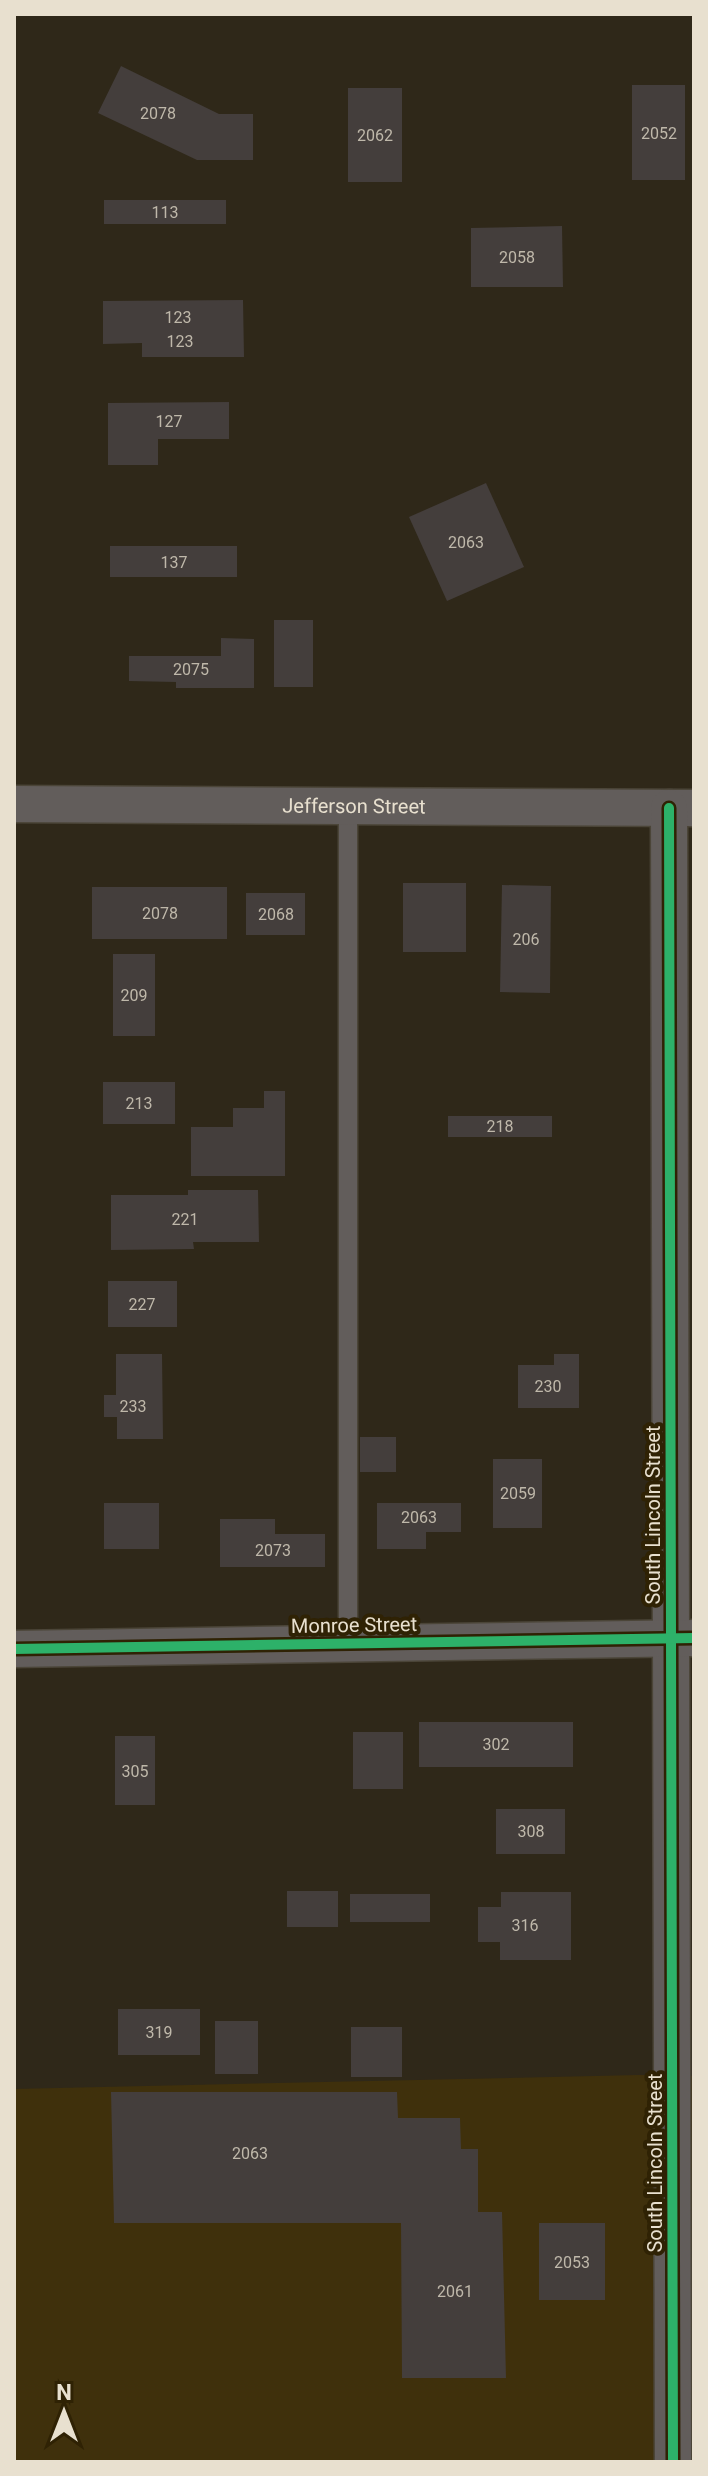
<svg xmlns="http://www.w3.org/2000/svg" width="708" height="2476" font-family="Roboto,sans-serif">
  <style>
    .built { fill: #3f300c }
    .building { fill: #443e3c }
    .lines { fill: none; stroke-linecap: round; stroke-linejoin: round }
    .lane-casing { stroke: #4b4538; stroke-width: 21 }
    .street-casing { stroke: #4b4538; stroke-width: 39 }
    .lane { stroke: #625d5b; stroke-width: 18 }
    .street { stroke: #625d5b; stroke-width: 36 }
    .cycleway-casing { stroke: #2f2204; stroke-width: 15 }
    .cycleway { stroke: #2db169; stroke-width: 10 }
    .labels { text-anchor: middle; stroke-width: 8; stroke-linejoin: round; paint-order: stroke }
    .number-label { font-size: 16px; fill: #bfb8aa }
    .street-label { font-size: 20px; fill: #e8e0cf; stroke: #2f2204 }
  </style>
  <rect width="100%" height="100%" fill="#2f2819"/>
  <path class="built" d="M 639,2075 L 694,2076 L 694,2462 L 14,2462 L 14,2089 Z"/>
  <g class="building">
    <path d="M 121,66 L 219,114 L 253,114 L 253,160 L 197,160 L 98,113 Z"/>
    <rect x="632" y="85" width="53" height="95"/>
    <rect x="348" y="88" width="54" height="94"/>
    <rect x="104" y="200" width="122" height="24"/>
    <path d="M 562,226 L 563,287 L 471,287 L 471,228 Z"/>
    <path d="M 243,300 L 244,357 L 142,357 L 142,343 L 103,344 L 103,301 Z"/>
    <path d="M 229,402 L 229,439 L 158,439 L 158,465 L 108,465 L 108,403 Z"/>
    <path d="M 486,483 L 524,567 L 447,601 L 409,517 Z"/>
    <rect x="110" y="546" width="127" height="31"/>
    <rect x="274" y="620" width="39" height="67"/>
    <path d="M 221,638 L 254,639 L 254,688 L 176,688 L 176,682 L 129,681 L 129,656 L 221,656 Z"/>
    <rect x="403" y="883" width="63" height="69"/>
    <path d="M 502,885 L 551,886 L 550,993 L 500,992 Z"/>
    <rect x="92" y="887" width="135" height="52"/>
    <rect x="246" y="893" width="59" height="42"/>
    <rect x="113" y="954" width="42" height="82"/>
    <rect x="103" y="1082" width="72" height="42"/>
    <path d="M 264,1091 L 285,1091 L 285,1176 L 191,1176 L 191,1127 L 233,1127 L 233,1108 L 264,1108 Z"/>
    <rect x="448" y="1116" width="104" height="21"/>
    <path d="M 188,1190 L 258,1190 L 259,1242 L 193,1242 L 194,1249 L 111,1250 L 111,1195 L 188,1195 Z"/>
    <rect x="108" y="1281" width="69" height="46"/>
    <path d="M 116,1354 L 162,1354 L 163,1439 L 117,1439 L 117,1417 L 104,1417 L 104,1395 L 116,1395 Z"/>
    <path d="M 554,1354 L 579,1354 L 579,1408 L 518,1408 L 518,1365 L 554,1365 Z"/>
    <rect x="360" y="1437" width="36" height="35"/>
    <rect x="493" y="1459" width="49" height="69"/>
    <rect x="104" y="1503" width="55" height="46"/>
    <path d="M 377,1503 L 461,1503 L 461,1532 L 426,1532 L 426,1549 L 377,1549 Z"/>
    <path d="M 220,1519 L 275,1519 L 275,1534 L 325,1534 L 325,1567 L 220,1567 Z"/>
    <rect x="419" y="1722" width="154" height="45"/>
    <rect x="353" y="1732" width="50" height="57"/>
    <rect x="115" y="1736" width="40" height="69"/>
    <rect x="496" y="1809" width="69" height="45"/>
    <rect x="287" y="1891" width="51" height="36"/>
    <path d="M 501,1892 L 571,1892 L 571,1960 L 500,1960 L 500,1942 L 478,1942 L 478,1907 L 501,1907 Z"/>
    <rect x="350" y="1894" width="80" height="28"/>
    <rect x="118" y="2009" width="82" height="46"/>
    <rect x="215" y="2021" width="43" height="53"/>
    <rect x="351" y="2027" width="51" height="50"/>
    <path d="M 111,2092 L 397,2092 L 398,2118 L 460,2118 L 461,2149 L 478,2149 L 478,2212 L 502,2212 L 506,2378 L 402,2378 L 401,2223 L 114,2223 Z"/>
    <rect x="539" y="2223" width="66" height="77"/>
  </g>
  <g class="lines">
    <defs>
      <path id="lane" d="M 348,806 L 348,1643"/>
      <g id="street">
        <path id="s1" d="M 14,804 L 692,808"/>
        <path d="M 669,808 L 673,2462"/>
        <path d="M 14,1649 L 694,1638"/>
      </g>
    </defs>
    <use href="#lane" class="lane-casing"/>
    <use href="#street" class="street-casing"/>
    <use href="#lane" class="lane"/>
    <use href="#street" class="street"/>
    <defs>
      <g id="cycleway">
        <path d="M 669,808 L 673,2462"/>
        <path d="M 14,1649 L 694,1638"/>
      </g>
    </defs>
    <use href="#cycleway" class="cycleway-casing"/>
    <use href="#cycleway" class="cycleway"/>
  </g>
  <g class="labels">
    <g class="number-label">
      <text x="158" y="119">2078</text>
      <text x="659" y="139">2052</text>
      <text x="375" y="141">2062</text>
      <text x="165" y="218">113</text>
      <text x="517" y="263">2058</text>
      <text x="178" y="323">123</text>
      <text x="180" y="347">123</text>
      <text x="169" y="427">127</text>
      <text x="466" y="548">2063</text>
      <text x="174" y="568">137</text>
      <text x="191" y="675">2075</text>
      <text x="160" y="919">2078</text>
      <text x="276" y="920">2068</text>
      <text x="526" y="945">206</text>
      <text x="134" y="1001">209</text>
      <text x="139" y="1109">213</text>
      <text x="500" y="1132">218</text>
      <text x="185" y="1225">221</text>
      <text x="142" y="1310">227</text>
      <text x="548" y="1392">230</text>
      <text x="133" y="1412">233</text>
      <text x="518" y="1499">2059</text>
      <text x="419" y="1523">2063</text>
      <text x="273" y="1556">2073</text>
      <text x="496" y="1750">302</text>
      <text x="135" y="1777">305</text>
      <text x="531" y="1837">308</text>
      <text x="525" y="1931">316</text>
      <text x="159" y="2038">319</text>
      <text x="250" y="2159">2063</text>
      <text x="572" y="2268">2053</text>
      <text x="455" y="2297">2061</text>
    </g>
    <g class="street-label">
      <text dy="7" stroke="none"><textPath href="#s1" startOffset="340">Jefferson Street</textPath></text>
      <text transform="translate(653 1515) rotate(-90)" y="7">South Lincoln Street</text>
      <text transform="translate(354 1625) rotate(-1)" y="7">Monroe Street</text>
      <text transform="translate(655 2163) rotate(-90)" y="7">South Lincoln Street</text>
    </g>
  </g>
  <rect width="708" height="2476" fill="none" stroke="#e8e0cf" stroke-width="32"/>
  <g transform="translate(64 2412)" stroke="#2f2204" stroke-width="6" paint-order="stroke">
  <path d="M0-6L14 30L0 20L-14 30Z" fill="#e8e0cf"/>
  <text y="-12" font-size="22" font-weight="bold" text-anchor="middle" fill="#e8e0cf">N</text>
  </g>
</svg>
